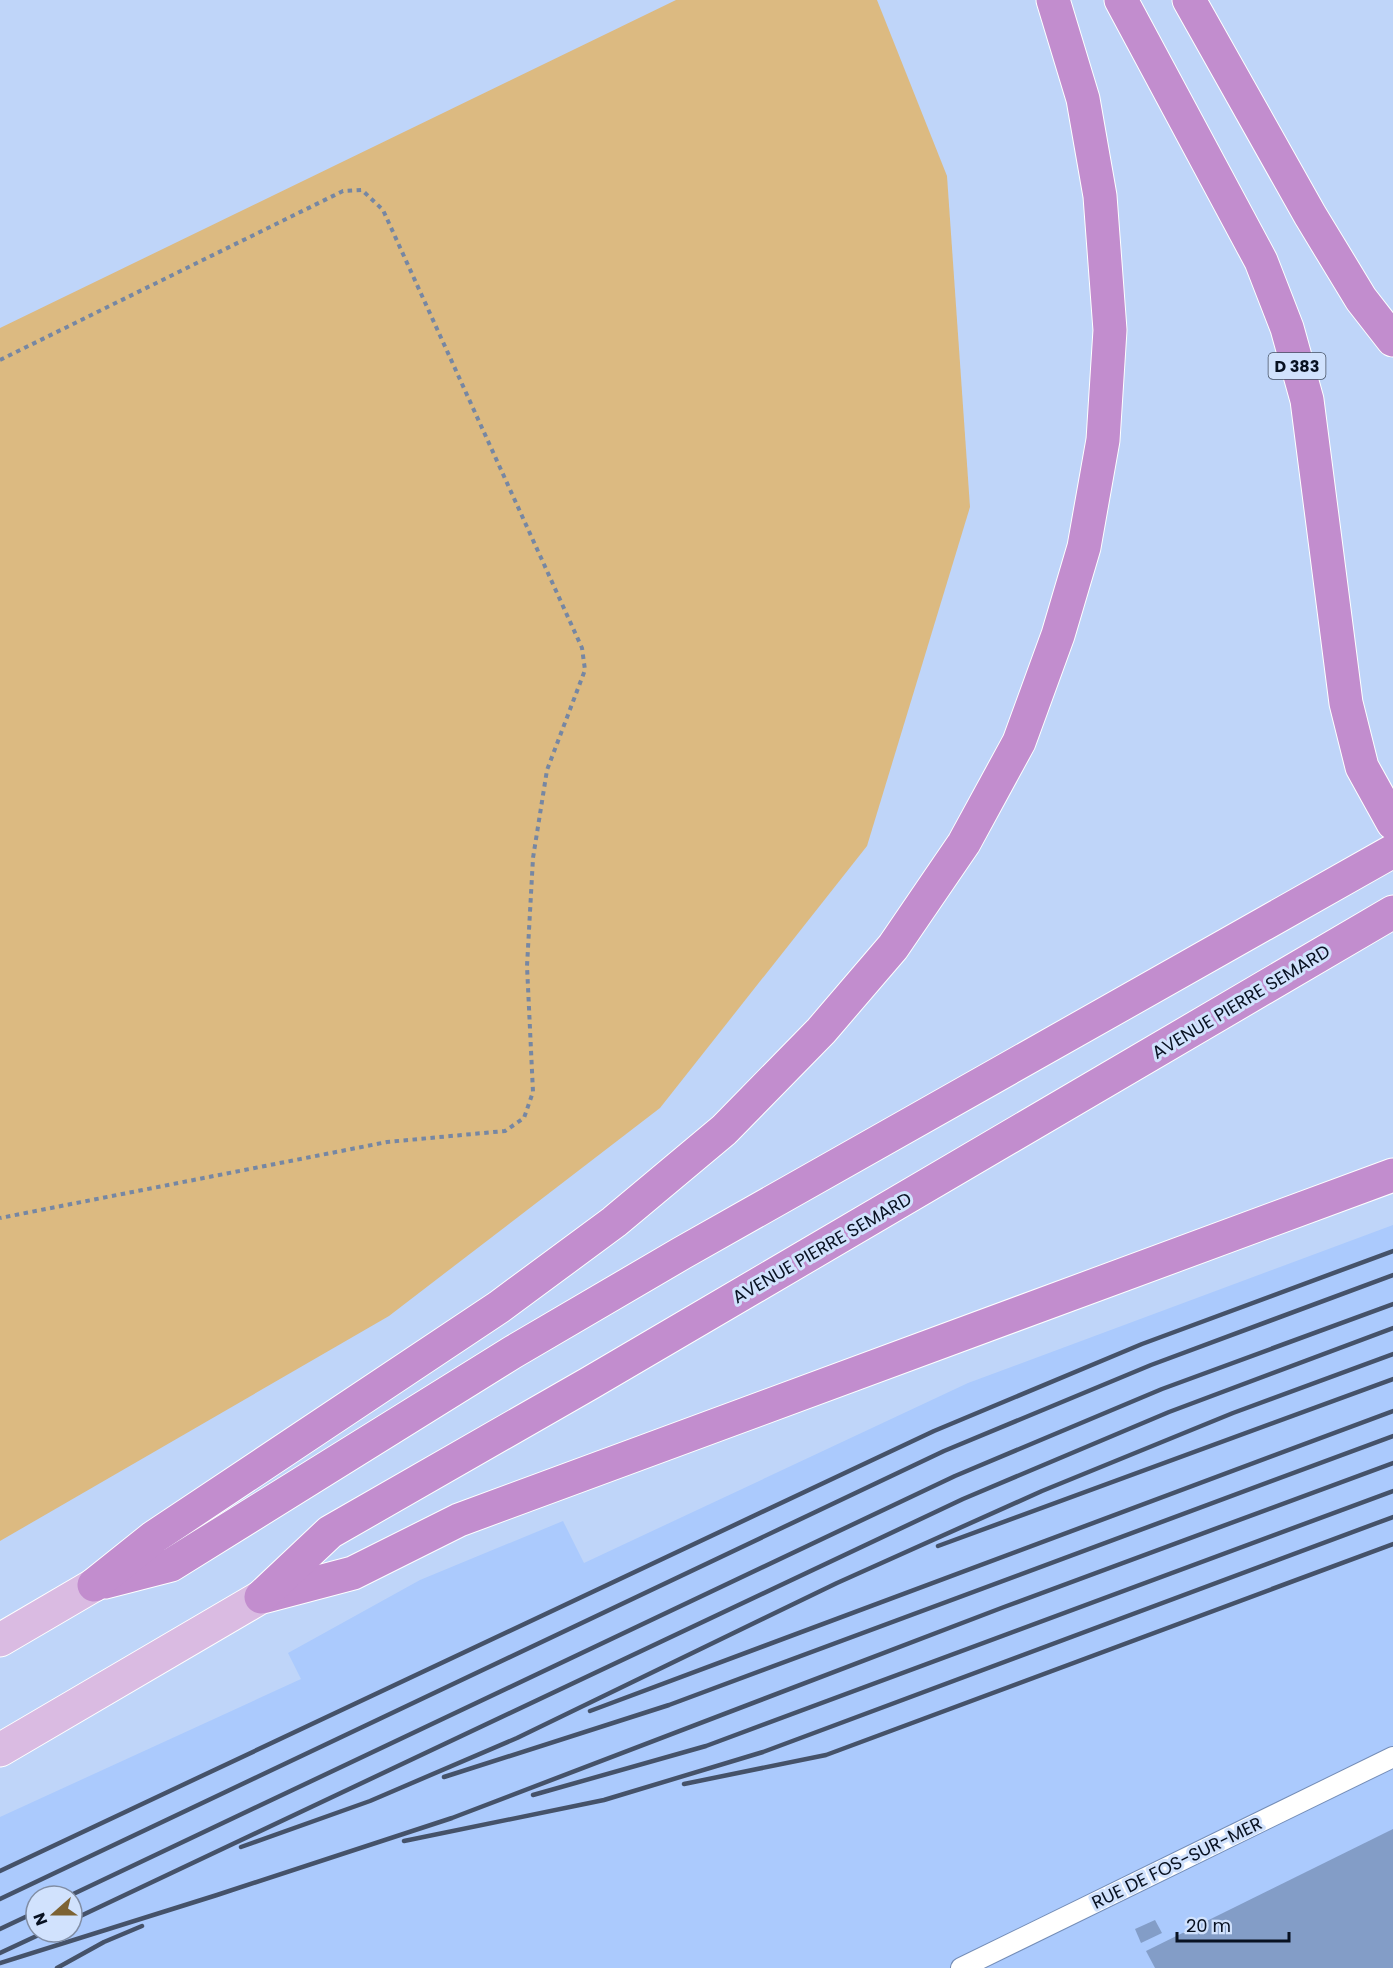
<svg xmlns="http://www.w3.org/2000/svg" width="1393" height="1968" font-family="Poppins,sans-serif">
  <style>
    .built { fill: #abcafd; fill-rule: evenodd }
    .green { fill: #dcba81 }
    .building { fill: #839dc7 }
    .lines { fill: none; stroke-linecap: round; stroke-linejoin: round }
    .lane-casing { stroke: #748db7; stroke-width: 22 }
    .primary-casing { stroke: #fff; stroke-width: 35 }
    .highway-casing { stroke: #fff; stroke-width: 35 }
    .path { stroke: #7687a3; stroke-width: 4; stroke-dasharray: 4.5 4.5; stroke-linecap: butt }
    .lane { stroke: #fff; stroke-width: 20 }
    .primary { stroke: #dabbe2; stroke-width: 33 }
    .highway { stroke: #c28dce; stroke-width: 33 }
    .rail { stroke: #455269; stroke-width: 4.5 }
    .labels { text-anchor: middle; stroke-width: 6; stroke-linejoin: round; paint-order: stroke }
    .shield { fill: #d1e2fd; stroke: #445063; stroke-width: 1.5 }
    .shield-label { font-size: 16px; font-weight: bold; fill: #081121 }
    .street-label { font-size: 18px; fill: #081121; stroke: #d1e2fd }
  </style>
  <rect width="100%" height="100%" fill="#bfd5f9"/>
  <path class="built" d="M 1393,1225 L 1393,1968 L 0,1968 L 0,1817 L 301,1679 L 288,1653 L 420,1580 L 563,1521 L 584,1563 L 968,1383 ZM 36,1896 L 72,1896 L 72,1932 L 36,1932 Z"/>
  <path class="green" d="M 676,0 L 877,0 L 947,176 L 970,507 L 867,846 L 660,1108 L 389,1316 L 0,1541 L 0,328 Z"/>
  <g class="building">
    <path d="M 1393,1829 L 1393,1968 L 1155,1968 L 1146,1951 Z"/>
    <path d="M 1155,1920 L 1162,1933 L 1141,1943 L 1135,1929 Z"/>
  </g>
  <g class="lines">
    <defs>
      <path id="lane" d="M 961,1968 L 1393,1757"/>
      <g id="primary">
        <path d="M 0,1640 L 94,1585"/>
        <path d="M 0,1750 L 261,1597"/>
      </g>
      <g id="highway">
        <path d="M 1121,0 L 1261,261 L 1287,328 L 1307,400 L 1346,703 L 1362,767 L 1393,823"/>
        <path d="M 1189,0 L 1310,215 L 1361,299 L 1393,340"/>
        <path d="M 105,1582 L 171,1565 L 513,1352 L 682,1253 L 1393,851"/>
        <path d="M 94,1585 L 154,1537 L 499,1307 L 614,1222 L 724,1130 L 821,1031 L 893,947 L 964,843 L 1019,742 L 1058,635 L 1084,547 L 1103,440 L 1110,330 L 1100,196 L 1083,99 L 1053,0"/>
        <path d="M 266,1596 L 353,1573 L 459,1520 L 1393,1175"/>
        <path d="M 261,1597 L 330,1532 L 590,1383 L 1393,912"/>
      </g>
    </defs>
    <use href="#lane" class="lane-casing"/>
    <use href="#primary" class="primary-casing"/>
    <use href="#highway" class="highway-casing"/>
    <path class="path" d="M 0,360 L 343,191 L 362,190 L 383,210 L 582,648 L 585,670 L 547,770 L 533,858 L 527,966 L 533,1092 L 524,1118 L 505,1131 L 387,1142 L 0,1218"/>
    <use href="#lane" class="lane"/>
    <use href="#primary" class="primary"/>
    <use href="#highway" class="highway"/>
    <g class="rail">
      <path d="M 938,1546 L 1393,1379"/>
      <path d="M 590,1711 L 1393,1411"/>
      <path d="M 444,1777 L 669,1705 L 1393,1436"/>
      <path d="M 684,1784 L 826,1755 L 1393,1544"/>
      <path d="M 533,1795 L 706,1746 L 1393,1491"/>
      <path d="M 404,1841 L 604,1800 L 763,1752 L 1393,1517"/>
      <path d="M 241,1847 L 370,1801 L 517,1738 L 837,1583 L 1042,1491 L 1233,1413 L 1393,1354"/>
      <path d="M 0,1871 L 934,1431 L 1142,1344 L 1393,1251"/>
      <path d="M 69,1896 L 955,1476 L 1162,1389 L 1393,1304"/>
      <path d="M 0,1899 L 944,1451 L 1151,1365 L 1393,1275"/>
      <path d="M 72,1920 L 963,1499 L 1169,1412 L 1393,1328"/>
      <path d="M 0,1929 L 36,1912"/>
      <path d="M 0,1953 L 45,1932"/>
      <path d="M 0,1963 L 217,1895 L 452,1818 L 1004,1607 L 1393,1463"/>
      <path d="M 57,1968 L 104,1942 L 142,1926"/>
    </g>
  </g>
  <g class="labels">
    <rect class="shield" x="1268.5" y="353" width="57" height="26" rx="4.5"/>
    <g class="shield-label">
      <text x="1297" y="372">D 383</text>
    </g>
    <g class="street-label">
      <text transform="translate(1241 1002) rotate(-31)" y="6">AVENUE PIERRE SEMARD</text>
      <text transform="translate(822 1248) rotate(-30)" y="6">AVENUE PIERRE SEMARD</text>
      <text transform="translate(1177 1863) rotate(-26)" y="6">RUE DE FOS-SUR-MER</text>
    </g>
  </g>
  <g transform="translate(54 1914) rotate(249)"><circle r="28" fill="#d1e2fd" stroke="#818ea5" stroke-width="1.5"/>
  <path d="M0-4.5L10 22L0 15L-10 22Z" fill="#7c6233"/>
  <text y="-9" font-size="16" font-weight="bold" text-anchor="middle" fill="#081121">N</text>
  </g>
  <path d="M1177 1932v9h112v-9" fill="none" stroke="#081121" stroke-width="3"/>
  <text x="1186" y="1932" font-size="18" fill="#081121" stroke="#d1e2fd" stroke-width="4.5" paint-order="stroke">20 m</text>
</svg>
